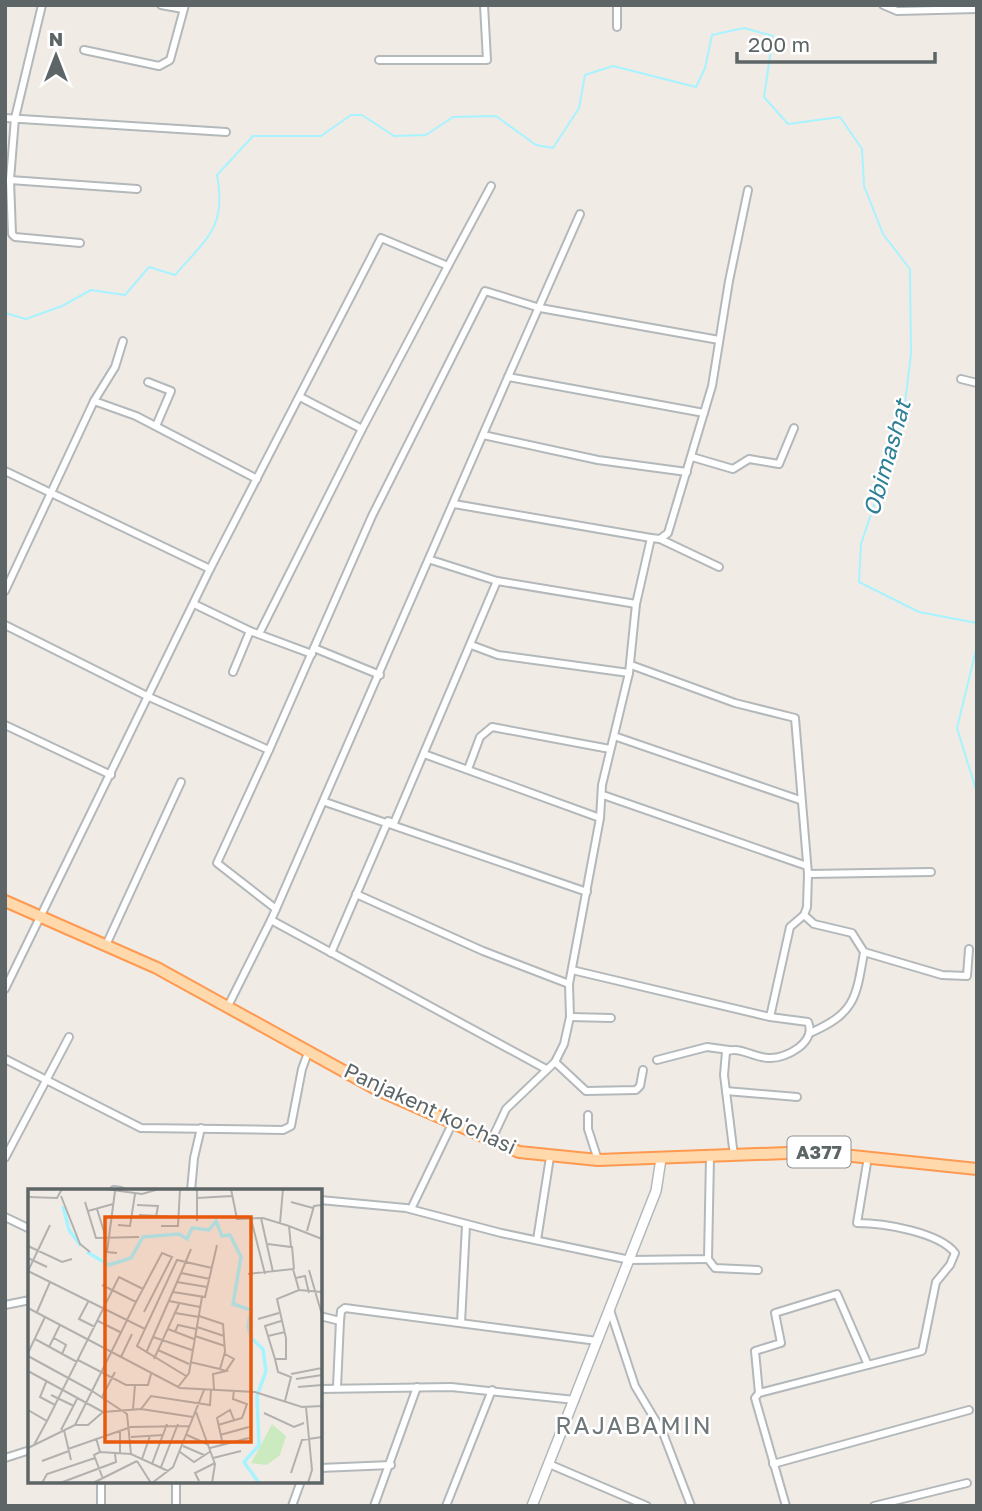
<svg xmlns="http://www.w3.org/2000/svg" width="982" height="1511" font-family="'Golos Text',sans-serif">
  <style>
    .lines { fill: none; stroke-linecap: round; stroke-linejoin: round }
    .stream { stroke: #a7f3ff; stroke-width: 2 }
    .street-casing { stroke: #b3b8bb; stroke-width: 10 }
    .secondary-casing { stroke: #b2b9bb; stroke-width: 12 }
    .primary-casing { stroke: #ff9950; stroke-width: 14 }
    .street { stroke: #fff; stroke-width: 6 }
    .secondary { stroke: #fff; stroke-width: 9 }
    .primary { stroke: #ffd9ac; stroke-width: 10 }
    .labels { text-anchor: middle; stroke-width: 5; stroke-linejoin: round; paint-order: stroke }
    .shield { fill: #fff; stroke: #8e9395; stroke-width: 2 }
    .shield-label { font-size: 19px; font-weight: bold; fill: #5d6567 }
    .street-label { font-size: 21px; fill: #5d6567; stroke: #fff }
    .water-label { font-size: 23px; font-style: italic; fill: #2f8097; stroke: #fff }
    .quarter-label { font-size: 24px; letter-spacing: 2px; fill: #6e7779; stroke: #fff }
    .inset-river { fill: none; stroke: #a7f3ff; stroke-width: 3.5 }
    .inset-road { fill: none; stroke: #b2b1af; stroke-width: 2 }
    .view { fill: #e8590c; fill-opacity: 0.15; stroke: #e8590c; stroke-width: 3.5 }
    .inset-edge { fill: none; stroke: #5d6567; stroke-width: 3.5 }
  </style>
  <rect width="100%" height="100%" fill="#f1ebe5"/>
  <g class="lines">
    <g class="stream">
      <path d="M 5,313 L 26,319 L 62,306 L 91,290 L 125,295 L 149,267 L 175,275 C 207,238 227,227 217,175 L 253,136 L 321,136 L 351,115 L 362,115 L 394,136 L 426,135 L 453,117 L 496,116 L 536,145 L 553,148 L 579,108 L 585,75 L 613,66 L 696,87 L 705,68 L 712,35 L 744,28 L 773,36 L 764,97 L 788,124 L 840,117 L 862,149 L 864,186 L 883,234 L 910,269 L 911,354 L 903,419 L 861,544 L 859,582 L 919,612 L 977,623"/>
      <path d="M 977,646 L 957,728 L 977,793"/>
    </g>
    <defs>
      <g id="street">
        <path d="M 42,5 L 15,118 L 10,180 L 12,234 L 15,237 L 80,243"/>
        <path d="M 161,5 L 183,9"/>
        <path d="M 883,5 L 897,11 L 977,9"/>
        <path d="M 617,27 L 617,5"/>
        <path d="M 84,50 L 159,66 L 170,60 L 185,5"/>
        <path d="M 379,60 L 487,60 L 484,5"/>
        <path d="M 5,118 L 226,132"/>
        <path d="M 10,180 L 137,189"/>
        <path d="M 448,266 L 491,186"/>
        <path d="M 508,377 L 580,214"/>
        <path d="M 961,379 L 977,383"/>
        <path d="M 148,382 L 171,391 L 156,426"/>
        <path d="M 300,397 L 362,429"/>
        <path d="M 94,401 L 115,367 L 123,341"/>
        <path d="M 483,435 L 598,460 L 687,472"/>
        <path d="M 692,457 L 733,469 L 749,459 L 779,464 L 794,428"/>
        <path d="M 5,471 L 210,569 L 5,989"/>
        <path d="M 454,504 L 651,538 L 660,539 L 668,533 L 712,386 L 729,281 L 748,190"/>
        <path d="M 660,539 L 719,567"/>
        <path d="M 431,560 L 497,581 L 636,604"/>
        <path d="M 210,569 L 381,238 L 448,266 L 362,429 L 259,634"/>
        <path d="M 5,591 L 94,401 L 136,416 L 257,479"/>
        <path d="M 194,604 L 250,631 L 312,654"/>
        <path d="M 5,625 L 149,697 L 269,750 L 217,863 L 276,909 L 271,920 L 546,1069"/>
        <path d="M 471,645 L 498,655 L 629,673"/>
        <path d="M 314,648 L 380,675"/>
        <path d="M 233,672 L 250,631"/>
        <path d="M 5,725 L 111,775"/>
        <path d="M 614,736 L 800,800"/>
        <path d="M 269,750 L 372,516 L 485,291 L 540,308 L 719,340"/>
        <path d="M 424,754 L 600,818"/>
        <path d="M 468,769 L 480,737 L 492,727 L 610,749"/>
        <path d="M 603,795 L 807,866"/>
        <path d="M 325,802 L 587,892"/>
        <path d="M 808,874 L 931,872"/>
        <path d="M 356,894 L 483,951 L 569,984"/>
        <path d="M 276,909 L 508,377 L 704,413"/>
        <path d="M 804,915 L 814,924 L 852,933 L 864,952 C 856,999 855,1013 810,1033"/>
        <path d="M 106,945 L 181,782"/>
        <path d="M 864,952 L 942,975 L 967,976 L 969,949"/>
        <path d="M 331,953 L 388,821 L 394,823 L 497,581"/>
        <path d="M 572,970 L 770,1017 L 790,927 L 804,915 L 807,907 L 808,874 L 795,718 L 735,703 L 631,665"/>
        <path d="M 228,1006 L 271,920"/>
        <path d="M 570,1017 L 611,1018"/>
        <path d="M 5,1059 L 141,1128 L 283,1130 L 291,1126 L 302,1069 L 309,1050"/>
        <path d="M 657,1060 L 707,1047 L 729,1050"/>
        <path d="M 555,1062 L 586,1091 L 636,1090 L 640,1086 L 643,1070"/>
        <path d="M 726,1091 L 797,1097"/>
        <path d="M 588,1115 L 588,1129 L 598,1160"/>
        <path d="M 491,1141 L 506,1109 L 555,1062 L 564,1044 L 570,1017 L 569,984 L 600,818 L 602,785 L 629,673 L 636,604 L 651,538"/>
        <path d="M 734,1156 L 724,1075 L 726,1052 C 738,1045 754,1058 769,1058 C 786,1059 817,1042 808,1022 L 770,1017"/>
        <path d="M 5,1158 L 69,1037"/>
        <path d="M 114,1190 L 121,1191"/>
        <path d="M 191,1191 L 194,1158 L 201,1128"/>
        <path d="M 320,1200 L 406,1208 L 501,1233 L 630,1260 L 708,1259 L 710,1157"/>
        <path d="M 411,1209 L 452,1124"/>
        <path d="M 5,1217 L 30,1229"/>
        <path d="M 537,1240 L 550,1157"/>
        <path d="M 708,1259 L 715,1268 L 758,1270"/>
        <path d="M 5,1305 L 30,1300"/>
        <path d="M 610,1310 L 635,1386 L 663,1433 L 691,1506"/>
        <path d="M 320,1316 L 340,1321 L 341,1311 L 345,1308 L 597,1341"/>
        <path d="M 461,1323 L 466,1225"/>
        <path d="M 337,1387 L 340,1321"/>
        <path d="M 320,1389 L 451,1387 L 575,1400"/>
        <path d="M 759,1393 L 922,1351 L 936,1282 L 950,1265 L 955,1253 C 939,1232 883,1223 857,1223 L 868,1157"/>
        <path d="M 5,1458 L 30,1450"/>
        <path d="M 549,1464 L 647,1506"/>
        <path d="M 773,1464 L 969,1410"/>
        <path d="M 320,1468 L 391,1465"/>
        <path d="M 101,1506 L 101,1481"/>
        <path d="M 176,1506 L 176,1481"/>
        <path d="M 292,1506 L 301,1481"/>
        <path d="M 374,1506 L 417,1387"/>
        <path d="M 446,1506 L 492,1390"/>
        <path d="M 786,1506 L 755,1398 L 759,1393 L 755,1351 L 781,1343 L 775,1313 L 837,1294 L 868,1365"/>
        <path d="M 874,1506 L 967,1483"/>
      </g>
      <path id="secondary" d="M 532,1506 L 656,1191 L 661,1159"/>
      <path id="primary" d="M 5,901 L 157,968 L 378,1090 L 519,1152 L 598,1160 L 814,1152 L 977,1169"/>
    </defs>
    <use href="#street" class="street-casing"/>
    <use href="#secondary" class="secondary-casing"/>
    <use href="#primary" class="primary-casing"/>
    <use href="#street" class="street"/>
    <use href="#secondary" class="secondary"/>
    <use href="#primary" class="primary"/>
  </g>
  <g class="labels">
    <rect class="shield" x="787.5" y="1136.5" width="63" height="31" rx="5"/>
    <g class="shield-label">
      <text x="819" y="1159">A377</text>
    </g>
    <g class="street-label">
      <text transform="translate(430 1109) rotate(25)" y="7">Panjakent ko'chasi</text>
    </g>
    <g class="water-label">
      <text transform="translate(887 458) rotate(-74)" y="8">Obimashat</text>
    </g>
    <g class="quarter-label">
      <text x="634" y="1434">RAJABAMIN</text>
    </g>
  </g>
  <g transform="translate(28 1189)">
    <rect width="294" height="294" fill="#f1ebe5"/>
    <path d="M 244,235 L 258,247 L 252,266 L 239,276 L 223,274 Z" fill="#cceabf"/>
    <path class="inset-river" d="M 35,17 L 41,41 L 53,57M 59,63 L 81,76 L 103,69 L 115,48 L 151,45 L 159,50 L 164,39 L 181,41 L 188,32 L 194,47 L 202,46 L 213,68 L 205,115 L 223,121 L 220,137 L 223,149 L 235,160 L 238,182 L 229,207 L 231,256 L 216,273 L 231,294"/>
    <path class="inset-road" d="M 77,0 L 114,5 L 131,0M 203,0 L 209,30 L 235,29 L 261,37M 87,2 L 79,63 L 89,64M 33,7 L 52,55 L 62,63M 0,8 L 29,9 L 34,0M 169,9 L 204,7M 57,13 L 68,49 L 111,48M 263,13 L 285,19M 109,16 L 130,17 L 128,28M 69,20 L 77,46M 60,22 L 85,15M 111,26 L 149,28M 233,29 L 245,83M 223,30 L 237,85M 169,32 L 169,0M 252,34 L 255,0M 90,36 L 102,37 L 107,5M 133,37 L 150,37 L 152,0M 279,42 L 286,17 L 294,16M 240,55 L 263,58 L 261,37 L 294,50M 0,57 L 34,73 L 44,70M 264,57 L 266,80M 0,69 L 19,78M 281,81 L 294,126M 0,82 L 117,140 L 109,157 L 158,187M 0,82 L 22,36M 153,84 L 163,60M 220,85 L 265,80 L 271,101 L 294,103M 268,89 L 277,87 L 281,104M 149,93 L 179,98M 145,103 L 177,108 L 189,56M 141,112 L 172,118M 60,113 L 51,130 L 67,138M 108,113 L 134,64 L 144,68 L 116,123M 0,119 L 152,199 L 227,203 L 274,218 L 294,217M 9,123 L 22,93M 147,124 L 171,128M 230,130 L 251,124M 70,132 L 94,144M 169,138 L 196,147M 117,140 L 149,71 L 184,79M 140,140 L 166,150M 147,143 L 150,136 L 168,140M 257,143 L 240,147 L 247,170 L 258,170 L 258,149 L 249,110 L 271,101M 167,147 L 197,157M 240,147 L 237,137 L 253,132M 125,148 L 164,161M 26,149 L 38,156 L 34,165M 7,150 L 49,173M 21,158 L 32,136M 130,161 L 161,175M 0,164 L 17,128M 118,164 L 153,84 L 182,90M 197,165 L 206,170 L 198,182M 0,167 L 64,202 L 108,113 L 74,96M 93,168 L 104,145M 126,170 L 151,115M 247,170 L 250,183 L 263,188 L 257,212M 50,171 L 98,196 L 120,196 L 123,185M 162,173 L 192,180 L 197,163 L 195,135 L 171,127M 0,182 L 75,223M 263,185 L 294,179M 268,190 L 294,186M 19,191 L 12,208 L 27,216M 150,198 L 161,184 L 174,108M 270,198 L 294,196M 186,200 L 185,185 L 198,182 L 192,180M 23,206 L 46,217M 74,208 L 87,183M 278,218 L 284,281 L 280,294M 105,220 L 107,196M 113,220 L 165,228M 0,221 L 19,232 L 91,88 L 115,100M 168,223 L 187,275 L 184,294M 236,224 L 266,238 L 276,234M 47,236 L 60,236 L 75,223 L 113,220 L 123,207 L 182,216 L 183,201M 190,236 L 214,229 L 219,215 L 205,210 L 206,201M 33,241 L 50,208M 36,241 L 43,271M 159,246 L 181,256M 192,246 L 221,238M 103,248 L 135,246M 68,249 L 72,263 L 66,266 L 75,290M 6,256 L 19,232M 195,256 L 189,229 L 202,221 L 206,231M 155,257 L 176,266M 0,259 L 47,236 L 64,202 L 99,225 L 103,265M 182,259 L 221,249M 40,260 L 103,238 L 162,237M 72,263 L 103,265 L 140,282M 152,263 L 166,273 L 183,262M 92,265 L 92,241M 185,269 L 213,262M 114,270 L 122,247M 14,272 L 41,262M 109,272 L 123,294M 124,275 L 139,235M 133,278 L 150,235M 263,284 L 274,251 L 294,248M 171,292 L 167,284 L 187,274M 14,294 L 19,285 L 67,269M 32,294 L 88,273 L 87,265M 65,294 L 109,272M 124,294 L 145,278 L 176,201"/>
    <path class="view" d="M 77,28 L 223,28 L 223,253 L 77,253 Z"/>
    <rect width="294" height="294" class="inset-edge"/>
  </g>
  <rect width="982" height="1511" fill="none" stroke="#5d6567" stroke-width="14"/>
  <g transform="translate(56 56)" stroke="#ffffff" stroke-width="5" paint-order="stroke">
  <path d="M0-5L12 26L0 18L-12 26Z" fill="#5d6567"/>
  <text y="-10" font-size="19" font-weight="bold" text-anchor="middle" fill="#5d6567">N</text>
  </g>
  <path d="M737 52v10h198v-10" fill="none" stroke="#5d6567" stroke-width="3.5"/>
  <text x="748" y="52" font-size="21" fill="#5d6567" stroke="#ffffff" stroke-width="5" paint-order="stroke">200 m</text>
</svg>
